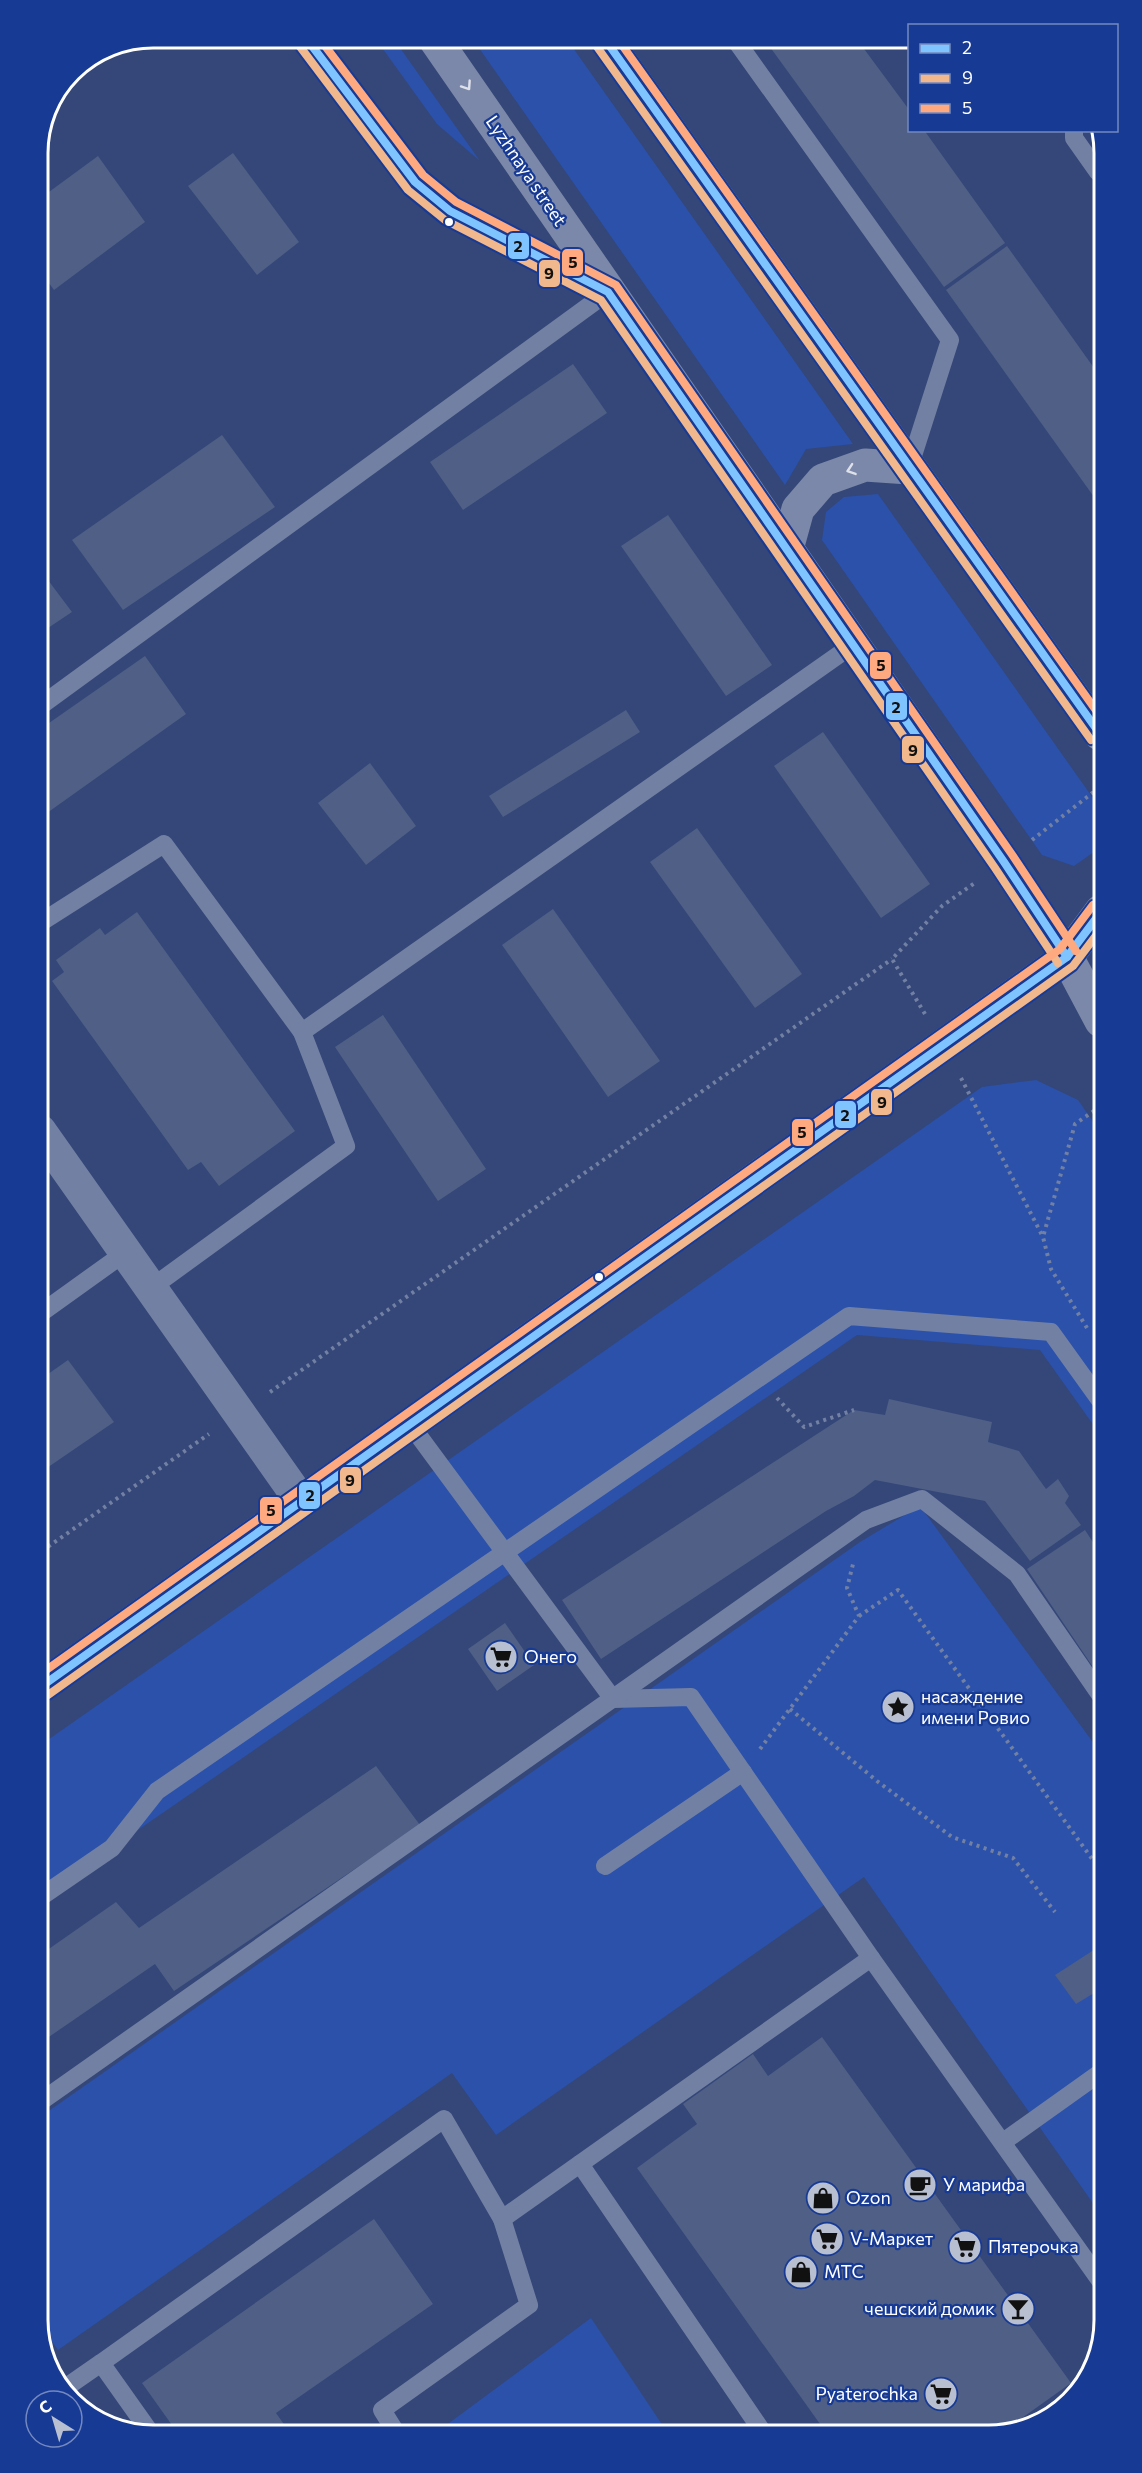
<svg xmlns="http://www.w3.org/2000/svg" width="1142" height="2473" font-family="Commissioner,sans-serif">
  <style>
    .green { fill: #2b51ab }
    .building { fill: #4f5f86 }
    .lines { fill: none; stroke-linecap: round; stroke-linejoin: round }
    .path { stroke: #7280a3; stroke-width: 4; stroke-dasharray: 3 4.5; stroke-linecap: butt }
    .service { stroke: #7280a3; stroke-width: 18 }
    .minor { stroke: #7280a3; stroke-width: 33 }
    .secondary { stroke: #7885a7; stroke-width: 33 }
    .primary { stroke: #7b88a9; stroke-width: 33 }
    .bus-1-casing { stroke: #173a95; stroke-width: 12 }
    .bus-2-casing { stroke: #173a95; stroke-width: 12 }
    .bus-3-casing { stroke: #173a95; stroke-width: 12 }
    .bus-1 { stroke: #80c4ff; stroke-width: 8 }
    .bus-2 { stroke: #f1b78d; stroke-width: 8 }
    .bus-3 { stroke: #ffa980; stroke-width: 8 }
    .oneway { stroke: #dee1ea }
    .bus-dot { fill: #fff; stroke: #173a95; stroke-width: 2 }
    .labels { text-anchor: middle; stroke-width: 4.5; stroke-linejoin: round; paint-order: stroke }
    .street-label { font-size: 18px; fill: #fff; stroke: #173a95 }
    .poi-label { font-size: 18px; fill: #fff; stroke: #173a95; text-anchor: start }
    .rim { fill: none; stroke: #fff; stroke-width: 3 }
    .line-badge { stroke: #173a95; stroke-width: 2 }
    .pale-badge-label { font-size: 16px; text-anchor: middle; font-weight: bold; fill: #111 }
  </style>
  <rect width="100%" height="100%" fill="#344778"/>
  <g class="green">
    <path d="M 375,38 L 393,38 L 480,161 L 437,124 Z"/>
    <path d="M 472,38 L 566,38 L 853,444 L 806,449 L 785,485 Z"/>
    <path d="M 878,494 L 1100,808 L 1098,849 L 1074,866 L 1042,855 L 822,540 L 826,512 L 844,497 Z"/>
    <path d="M 1036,1080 L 1078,1100 L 1101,1133 L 1102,1437 L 1040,1350 L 857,1335 L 42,1896 L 42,1744 L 982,1087 Z"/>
    <path d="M 920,1506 L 1103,1756 L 1104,2219 L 864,1877 L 496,2135 L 452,2073 L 58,2350 L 44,2330 L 43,2115 L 860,1542 Z"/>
    <path d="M 591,2318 L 667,2432 L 446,2433 L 445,2426 Z"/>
  </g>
  <g class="building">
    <path d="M 783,38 L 856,38 L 910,111 L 910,130 L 924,130 L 1005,243 L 944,287 L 770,47 Z"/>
    <path d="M 233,153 L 299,242 L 257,275 L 188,186 Z"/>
    <path d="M 98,156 L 145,222 L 54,290 L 38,268 L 38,200 Z"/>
    <path d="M 1007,246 L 1099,375 L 1099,504 L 946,290 Z"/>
    <path d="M 573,364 L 607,413 L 463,510 L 430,462 Z"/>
    <path d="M 222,435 L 275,507 L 123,610 L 72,540 Z"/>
    <path d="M 668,515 L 772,665 L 726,696 L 621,546 Z"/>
    <path d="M 39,568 L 72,612 L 39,634 Z"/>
    <path d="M 145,656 L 186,714 L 40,818 L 39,730 Z"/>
    <path d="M 626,710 L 640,732 L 503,817 L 489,796 Z"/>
    <path d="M 823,732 L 930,884 L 881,918 L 774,766 Z"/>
    <path d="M 370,763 L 416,826 L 366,865 L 318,803 Z"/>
    <path d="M 697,828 L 802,974 L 755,1008 L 650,862 Z"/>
    <path d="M 553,909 L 660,1061 L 608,1097 L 502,945 Z"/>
    <path d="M 137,912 L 295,1131 L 219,1186 L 201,1162 L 188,1170 L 52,981 L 64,972 L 56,960 L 100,928 L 105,935 Z"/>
    <path d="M 383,1015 L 486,1169 L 438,1201 L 335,1047 Z"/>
    <path d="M 68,1360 L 114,1422 L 41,1472 L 41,1379 Z"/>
    <path d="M 889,1399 L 992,1422 L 988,1442 L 1019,1451 L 1046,1489 L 1058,1479 L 1069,1496 L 1065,1503 L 1081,1525 L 1030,1561 L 985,1501 L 875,1480 L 854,1496 L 826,1511 L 601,1659 L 562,1600 L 854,1410 L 885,1415 Z"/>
    <path d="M 1085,1530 L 1102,1556 L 1103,1682 L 1027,1569 Z"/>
    <path d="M 505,1623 L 534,1665 L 497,1691 L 468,1649 Z"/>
    <path d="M 376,1766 L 420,1825 L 174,1991 L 155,1964 L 43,2041 L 43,1953 L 116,1902 L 139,1928 Z"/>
    <path d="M 1103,1944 L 1104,1987 L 1076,2004 L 1055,1975 Z"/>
    <path d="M 822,2037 L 1071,2383 L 1012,2425 L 1015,2429 L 825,2431 L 637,2168 L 697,2124 L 683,2104 L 753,2054 L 768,2076 Z"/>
    <path d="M 374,2219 L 433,2304 L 276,2413 L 291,2434 L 179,2435 L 142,2383 Z"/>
  </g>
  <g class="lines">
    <g class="path">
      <path d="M 1032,840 L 1100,787"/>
      <path d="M 925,1014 L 892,959 L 942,906 L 976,882"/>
      <path d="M 961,1078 L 1043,1237"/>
      <path d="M 1087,1328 L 1051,1269 L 1043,1237 L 1075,1124 L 1101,1106"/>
      <path d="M 270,1392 L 892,959"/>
      <path d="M 777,1398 L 804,1427 L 854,1410"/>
      <path d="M 42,1551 L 209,1434"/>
      <path d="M 859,1616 L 898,1590 L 1103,1874"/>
      <path d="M 790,1709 L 877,1781 L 952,1837 L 1013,1858 L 1055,1912"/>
      <path d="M 760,1749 L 859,1616 L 847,1588 L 853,1564"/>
    </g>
    <g class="service">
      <path d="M 734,38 L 950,340 L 909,468"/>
      <path d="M 1074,130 L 1074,138 L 1098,172"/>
      <path d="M 39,707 L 608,292 L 450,211 L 415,182 L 306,38"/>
      <path d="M 40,923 L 164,844 L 302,1032 L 346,1146 L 151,1288"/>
      <path d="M 302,1032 L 854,644"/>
      <path d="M 41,1313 L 126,1252"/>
      <path d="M 410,1424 L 613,1699 L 691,1697 L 871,1958 L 1104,2286"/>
      <path d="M 605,1866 L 743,1772"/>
      <path d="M 42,1896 L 112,1848 L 157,1791 L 849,1316 L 1051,1332 L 1102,1403"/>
      <path d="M 43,2100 L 866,1520 L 922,1499 L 1017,1574 L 1103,1699"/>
      <path d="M 1003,2142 L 1104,2070"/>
      <path d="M 580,2164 L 762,2431"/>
      <path d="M 502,2219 L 871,1958"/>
      <path d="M 65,2388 L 101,2363"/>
      <path d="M 152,2435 L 101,2363 L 444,2119 L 502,2219 L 529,2305 L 382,2410 L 397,2434"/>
    </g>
    <path class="minor" d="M 40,1131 L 301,1501"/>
    <path class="secondary" d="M 42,1686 L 1067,957"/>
    <g class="primary">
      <path d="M 434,38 L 1004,862 L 1067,957 L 1101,1021"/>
      <path d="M 604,38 L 1100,734"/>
      <path d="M 787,549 L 798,509 L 823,480 L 865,465 L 909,468"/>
      <path d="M 1067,957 L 1101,911"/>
    </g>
    <defs>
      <g id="bus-1">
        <path d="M 306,38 L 415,182 L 450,211 L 608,292 L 1004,862 L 1067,957"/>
        <path d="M 604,38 L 1100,734"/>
        <path d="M 42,1686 L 1067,957 L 1101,912"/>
      </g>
      <g id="bus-2">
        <path d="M 298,44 L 408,190 L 445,220 L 601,300 L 995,868 L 1058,963"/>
        <path d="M 595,44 L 1091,740"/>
        <path d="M 48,1695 L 1073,966 L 1101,929"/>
      </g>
      <g id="bus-3">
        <path d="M 319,38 L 423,175 L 456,202 L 616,285 L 1013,856 L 1076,951"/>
        <path d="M 617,38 L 1100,716"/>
        <path d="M 42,1673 L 1060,949 L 1093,905"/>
      </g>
    </defs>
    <use href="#bus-1" class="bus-1-casing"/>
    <use href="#bus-2" class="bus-2-casing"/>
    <use href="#bus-3" class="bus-3-casing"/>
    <use href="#bus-1" class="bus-1"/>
    <use href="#bus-2" class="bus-2"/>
    <use href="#bus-3" class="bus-3"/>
  </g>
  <defs><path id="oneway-chevron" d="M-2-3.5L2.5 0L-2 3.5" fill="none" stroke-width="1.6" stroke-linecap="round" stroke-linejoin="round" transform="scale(1.5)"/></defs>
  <g class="oneway">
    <use href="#oneway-chevron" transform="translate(467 86) rotate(56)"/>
    <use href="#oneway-chevron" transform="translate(851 470) rotate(161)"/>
  </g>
  <defs>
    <symbol id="supermarket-disc" viewBox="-11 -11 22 22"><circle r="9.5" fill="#b8bfd0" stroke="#173a95"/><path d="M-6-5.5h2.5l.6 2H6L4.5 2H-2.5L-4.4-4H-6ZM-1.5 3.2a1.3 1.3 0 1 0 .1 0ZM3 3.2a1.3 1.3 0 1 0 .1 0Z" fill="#111"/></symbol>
    <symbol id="sight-disc" viewBox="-11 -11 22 22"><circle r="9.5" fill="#b8bfd0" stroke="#173a95"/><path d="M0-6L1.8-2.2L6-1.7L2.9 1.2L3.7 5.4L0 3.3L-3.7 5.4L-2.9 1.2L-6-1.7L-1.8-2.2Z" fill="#111"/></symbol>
    <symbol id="cafe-disc" viewBox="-11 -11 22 22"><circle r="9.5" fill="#b8bfd0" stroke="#173a95"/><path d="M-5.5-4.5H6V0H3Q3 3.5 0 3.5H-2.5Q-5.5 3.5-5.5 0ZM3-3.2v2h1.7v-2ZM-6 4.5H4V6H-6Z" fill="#111"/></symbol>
    <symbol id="shop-disc" viewBox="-11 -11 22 22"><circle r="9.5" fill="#b8bfd0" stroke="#173a95"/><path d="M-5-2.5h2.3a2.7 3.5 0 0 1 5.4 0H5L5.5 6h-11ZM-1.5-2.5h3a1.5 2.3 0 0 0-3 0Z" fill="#111"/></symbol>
    <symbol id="bar-disc" viewBox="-11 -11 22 22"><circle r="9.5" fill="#b8bfd0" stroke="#173a95"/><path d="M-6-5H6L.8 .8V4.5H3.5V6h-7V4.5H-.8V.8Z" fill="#111"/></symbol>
  </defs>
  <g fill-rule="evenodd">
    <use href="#supermarket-disc" x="482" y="1638" width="38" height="38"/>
    <use href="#sight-disc" x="879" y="1688" width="38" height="38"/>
    <use href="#cafe-disc" x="901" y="2166" width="38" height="38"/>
    <use href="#shop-disc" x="804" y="2179" width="38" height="38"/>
    <use href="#supermarket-disc" x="808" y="2220" width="38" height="38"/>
    <use href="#supermarket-disc" x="946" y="2228" width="38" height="38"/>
    <use href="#shop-disc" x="782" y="2253" width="38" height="38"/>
    <use href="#bar-disc" x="999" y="2290" width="38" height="38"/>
    <use href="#supermarket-disc" x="922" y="2375" width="38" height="38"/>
  </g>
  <g class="bus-dot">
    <circle cx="449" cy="222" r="5"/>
    <circle cx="599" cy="1277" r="5"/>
  </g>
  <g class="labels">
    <g class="street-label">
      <text transform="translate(526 171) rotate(56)" y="6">Lyzhnaya street</text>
    </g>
    <g class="poi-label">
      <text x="524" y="1663">Онего</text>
      <text x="921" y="1703">насаждение<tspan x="921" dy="21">имени Ровио</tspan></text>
      <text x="943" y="2191">У марифа</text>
      <text x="846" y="2204">Ozon</text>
      <text x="850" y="2245">V-Маркет</text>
      <text x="988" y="2253">Пятерочка</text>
      <text x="824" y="2278">МТС</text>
      <text x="995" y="2315" text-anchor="end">чешский домик</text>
      <text x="918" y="2400" text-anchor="end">Pyaterochka</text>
    </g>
  </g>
  <path d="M0 0H1142V2473H0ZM153 48H989A105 105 0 0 1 1094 153V2320A105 105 0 0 1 989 2425H153A105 105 0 0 1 48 2320V153A105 105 0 0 1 153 48Z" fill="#173a95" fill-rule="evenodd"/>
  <path class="rim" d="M153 48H989A105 105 0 0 1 1094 153V2320A105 105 0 0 1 989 2425H153A105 105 0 0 1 48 2320V153A105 105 0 0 1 153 48Z"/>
  <g class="line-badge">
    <rect x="507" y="232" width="23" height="28" rx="6" fill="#80c4ff"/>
    <rect x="561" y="248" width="23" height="29" rx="6" fill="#ffa980"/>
    <rect x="538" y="259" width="23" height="29" rx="6" fill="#f1b78d"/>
    <rect x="869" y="651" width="23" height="29" rx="6" fill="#ffa980"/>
    <rect x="885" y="692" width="23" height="29" rx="6" fill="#80c4ff"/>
    <rect x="901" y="735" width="24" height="29" rx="6" fill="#f1b78d"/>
    <rect x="870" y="1088" width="23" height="28" rx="6" fill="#f1b78d"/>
    <rect x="834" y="1100" width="23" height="29" rx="6" fill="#80c4ff"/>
    <rect x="791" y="1118" width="23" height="29" rx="6" fill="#ffa980"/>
    <rect x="339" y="1466" width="23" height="28" rx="6" fill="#f1b78d"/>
    <rect x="298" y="1481" width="23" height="29" rx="6" fill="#80c4ff"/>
    <rect x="259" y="1496" width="24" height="29" rx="6" fill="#ffa980"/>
  </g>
  <g class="pale-badge-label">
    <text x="518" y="252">2</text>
    <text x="573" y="268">5</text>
    <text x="549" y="279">9</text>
    <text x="881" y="671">5</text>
    <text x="896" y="713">2</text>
    <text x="913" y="756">9</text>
    <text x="882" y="1108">9</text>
    <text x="845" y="1121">2</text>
    <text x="802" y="1138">5</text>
    <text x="350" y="1486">9</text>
    <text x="310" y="1501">2</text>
    <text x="271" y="1516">5</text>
  </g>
  <rect x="908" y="24" width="210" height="108" fill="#173a95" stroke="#7489bf" stroke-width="1.5"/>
  <rect x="920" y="44" width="30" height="9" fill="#80c4ff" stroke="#7489bf" stroke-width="1.5"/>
  <text x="962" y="54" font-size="18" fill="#ffffff">2</text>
  <rect x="920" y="74" width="30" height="9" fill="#f1b78d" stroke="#7489bf" stroke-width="1.5"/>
  <text x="962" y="84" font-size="18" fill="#ffffff">9</text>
  <rect x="920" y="104" width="30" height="9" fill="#ffa980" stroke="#7489bf" stroke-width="1.5"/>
  <text x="962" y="114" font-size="18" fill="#ffffff">5</text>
  <g transform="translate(54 2419) rotate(323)"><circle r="28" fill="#173a95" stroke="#7489bf" stroke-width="1.5"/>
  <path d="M0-4.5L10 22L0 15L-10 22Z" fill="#b8bfd0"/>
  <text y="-9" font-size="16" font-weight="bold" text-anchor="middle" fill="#ffffff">С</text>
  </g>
</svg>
